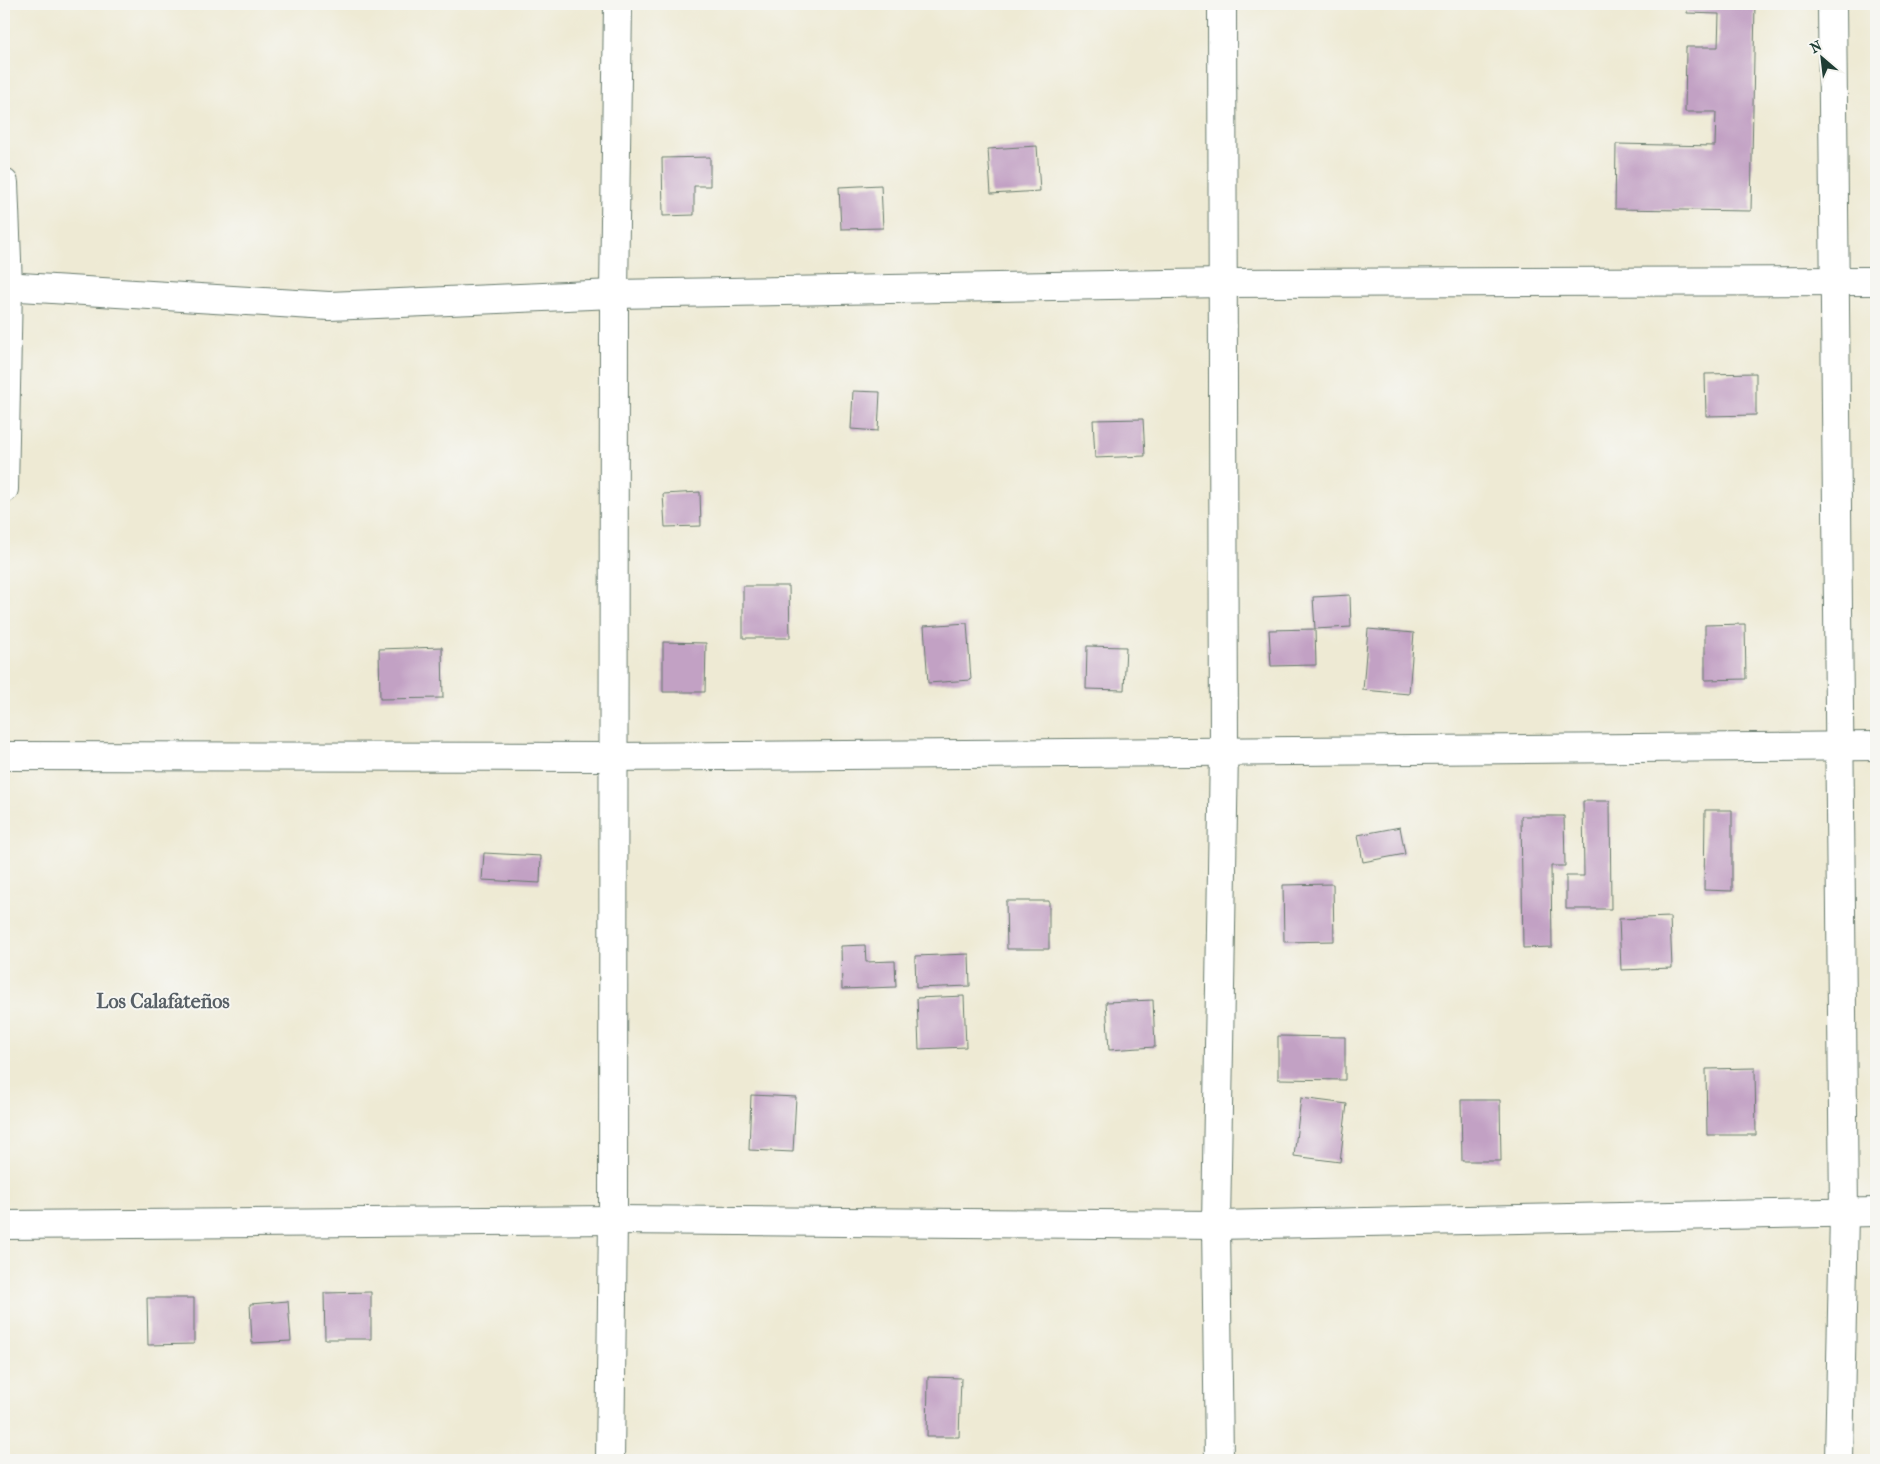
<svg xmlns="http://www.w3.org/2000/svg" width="1880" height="1464" font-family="'IM FELL French Canon',serif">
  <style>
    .building { fill: #c2a1c4 }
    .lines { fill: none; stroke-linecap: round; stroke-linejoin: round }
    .street-casing { stroke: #677a6c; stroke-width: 30 }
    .street { stroke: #fff; stroke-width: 28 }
    .labels { text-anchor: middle; stroke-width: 4; stroke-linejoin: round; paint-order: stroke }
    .neighbourhood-label { font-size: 20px; font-weight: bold; fill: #586066; stroke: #f6f6f2 }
  </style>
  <rect width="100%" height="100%" fill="#f6f6f2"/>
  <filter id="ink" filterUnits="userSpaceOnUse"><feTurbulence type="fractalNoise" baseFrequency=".02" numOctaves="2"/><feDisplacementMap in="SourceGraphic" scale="10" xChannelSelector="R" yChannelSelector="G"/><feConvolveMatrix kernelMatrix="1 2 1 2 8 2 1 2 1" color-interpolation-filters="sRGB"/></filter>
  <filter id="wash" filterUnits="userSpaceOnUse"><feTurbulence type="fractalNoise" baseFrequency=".0096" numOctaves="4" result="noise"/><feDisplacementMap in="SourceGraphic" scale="20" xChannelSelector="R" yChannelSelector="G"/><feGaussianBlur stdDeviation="1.12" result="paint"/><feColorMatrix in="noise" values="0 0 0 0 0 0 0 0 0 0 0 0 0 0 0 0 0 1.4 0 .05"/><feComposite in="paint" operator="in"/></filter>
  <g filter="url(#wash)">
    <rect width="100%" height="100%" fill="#eeead4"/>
    <g id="blocks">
      <g class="building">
        <path d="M 1688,4 L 1755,4 L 1751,211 L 1615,209 L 1616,144 L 1715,146 L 1716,112 L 1685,112 L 1686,47 L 1718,47 L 1719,14 L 1687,13 Z"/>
        <path d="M 1037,146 L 1040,191 L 991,194 L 988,149 Z"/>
        <path d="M 710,157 L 710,186 L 694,186 L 694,215 L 663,216 L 662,158 Z"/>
        <path d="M 881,185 L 883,228 L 841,229 L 839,187 Z"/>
        <path d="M 1756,373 L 1756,415 L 1706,416 L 1705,374 Z"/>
        <path d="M 853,391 L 880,392 L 878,431 L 851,429 Z"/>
        <path d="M 1143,419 L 1145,456 L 1095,458 L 1093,420 Z"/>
        <path d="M 700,492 L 701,526 L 665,527 L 663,494 Z"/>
        <path d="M 743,586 L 789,586 L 790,638 L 743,638 Z"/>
        <path d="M 1350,595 L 1351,627 L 1315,629 L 1316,665 L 1271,666 L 1269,630 L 1315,629 L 1313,597 Z"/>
        <path d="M 967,623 L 971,680 L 928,683 L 924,626 Z"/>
        <path d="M 1745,624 L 1746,679 L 1705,680 L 1705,625 Z"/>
        <path d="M 1368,629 L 1414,633 L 1409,694 L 1363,690 Z"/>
        <path d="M 663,642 L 706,643 L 705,692 L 663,692 Z"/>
        <path d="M 1087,646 L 1126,647 L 1124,690 L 1086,689 Z"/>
        <path d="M 442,647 L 443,698 L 380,699 L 379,649 Z"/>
        <path d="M 1583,801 L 1610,801 L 1611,909 L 1566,909 L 1566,876 L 1584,876 Z"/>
        <path d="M 1705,810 L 1732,810 L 1732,891 L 1704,890 Z"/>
        <path d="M 1521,816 L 1564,816 L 1565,866 L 1551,866 L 1552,947 L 1523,948 Z"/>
        <path d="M 1400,827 L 1405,854 L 1363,862 L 1358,835 Z"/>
        <path d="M 484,853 L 541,856 L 540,883 L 482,880 Z"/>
        <path d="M 1333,884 L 1334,941 L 1284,942 L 1283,885 Z"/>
        <path d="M 1006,901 L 1049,901 L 1049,949 L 1007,949 Z"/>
        <path d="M 1670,917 L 1672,968 L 1621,970 L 1619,919 Z"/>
        <path d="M 865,945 L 866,962 L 895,961 L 896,987 L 842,989 L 841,946 Z"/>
        <path d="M 969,954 L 970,986 L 916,988 L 915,956 Z"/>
        <path d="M 964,996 L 966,1047 L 919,1049 L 917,998 Z"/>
        <path d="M 1153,1000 L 1155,1047 L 1109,1050 L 1106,1002 Z"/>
        <path d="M 1278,1036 L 1345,1037 L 1345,1080 L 1278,1079 Z"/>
        <path d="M 1755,1068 L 1756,1135 L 1707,1135 L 1706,1069 Z"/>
        <path d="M 751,1095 L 796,1097 L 793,1152 L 749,1150 Z"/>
        <path d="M 1301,1098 L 1347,1104 L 1340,1162 L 1294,1156 Z"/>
        <path d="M 1461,1100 L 1500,1100 L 1501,1161 L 1462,1161 Z"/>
        <path d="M 371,1292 L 371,1339 L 325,1339 L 324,1293 Z"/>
        <path d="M 147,1298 L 194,1298 L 194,1344 L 148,1345 Z"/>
        <path d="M 288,1301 L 291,1341 L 252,1343 L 250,1304 Z"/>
        <path d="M 928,1377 L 961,1378 L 959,1437 L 927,1437 Z"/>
      </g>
    </g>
  </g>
  <g filter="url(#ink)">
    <use href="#blocks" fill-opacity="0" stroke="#677a6c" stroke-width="1"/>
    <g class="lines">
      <defs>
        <g id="street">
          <path d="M 1832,4 L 1844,1213 L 1839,1460"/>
          <path d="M 4,183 L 8,285 L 4,489"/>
          <path d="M 4,286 L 329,306 L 614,294 L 1224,283 L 1876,281"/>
          <path d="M 4,756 L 612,757 L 1876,746"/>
          <path d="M 4,1225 L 613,1220 L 1216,1225 L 1876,1212"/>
          <path d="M 610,1460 L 613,1220 L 614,294 L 618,4"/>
          <path d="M 1219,1460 L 1216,1225 L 1224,751 L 1222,4"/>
        </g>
      </defs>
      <use href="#street" class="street-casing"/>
      <use href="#street" class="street"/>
    </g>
  </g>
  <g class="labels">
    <g class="neighbourhood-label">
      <text x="163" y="1008">Los Calafateños</text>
    </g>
  </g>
  <rect width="1880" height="1464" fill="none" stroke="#f6f6f2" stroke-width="20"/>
  <g transform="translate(1822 58) rotate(332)" stroke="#f6f6f2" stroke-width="4" paint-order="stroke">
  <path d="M0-4L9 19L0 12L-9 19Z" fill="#1f3d34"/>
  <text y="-8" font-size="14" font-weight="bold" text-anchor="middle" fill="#1f3d34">N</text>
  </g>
</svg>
